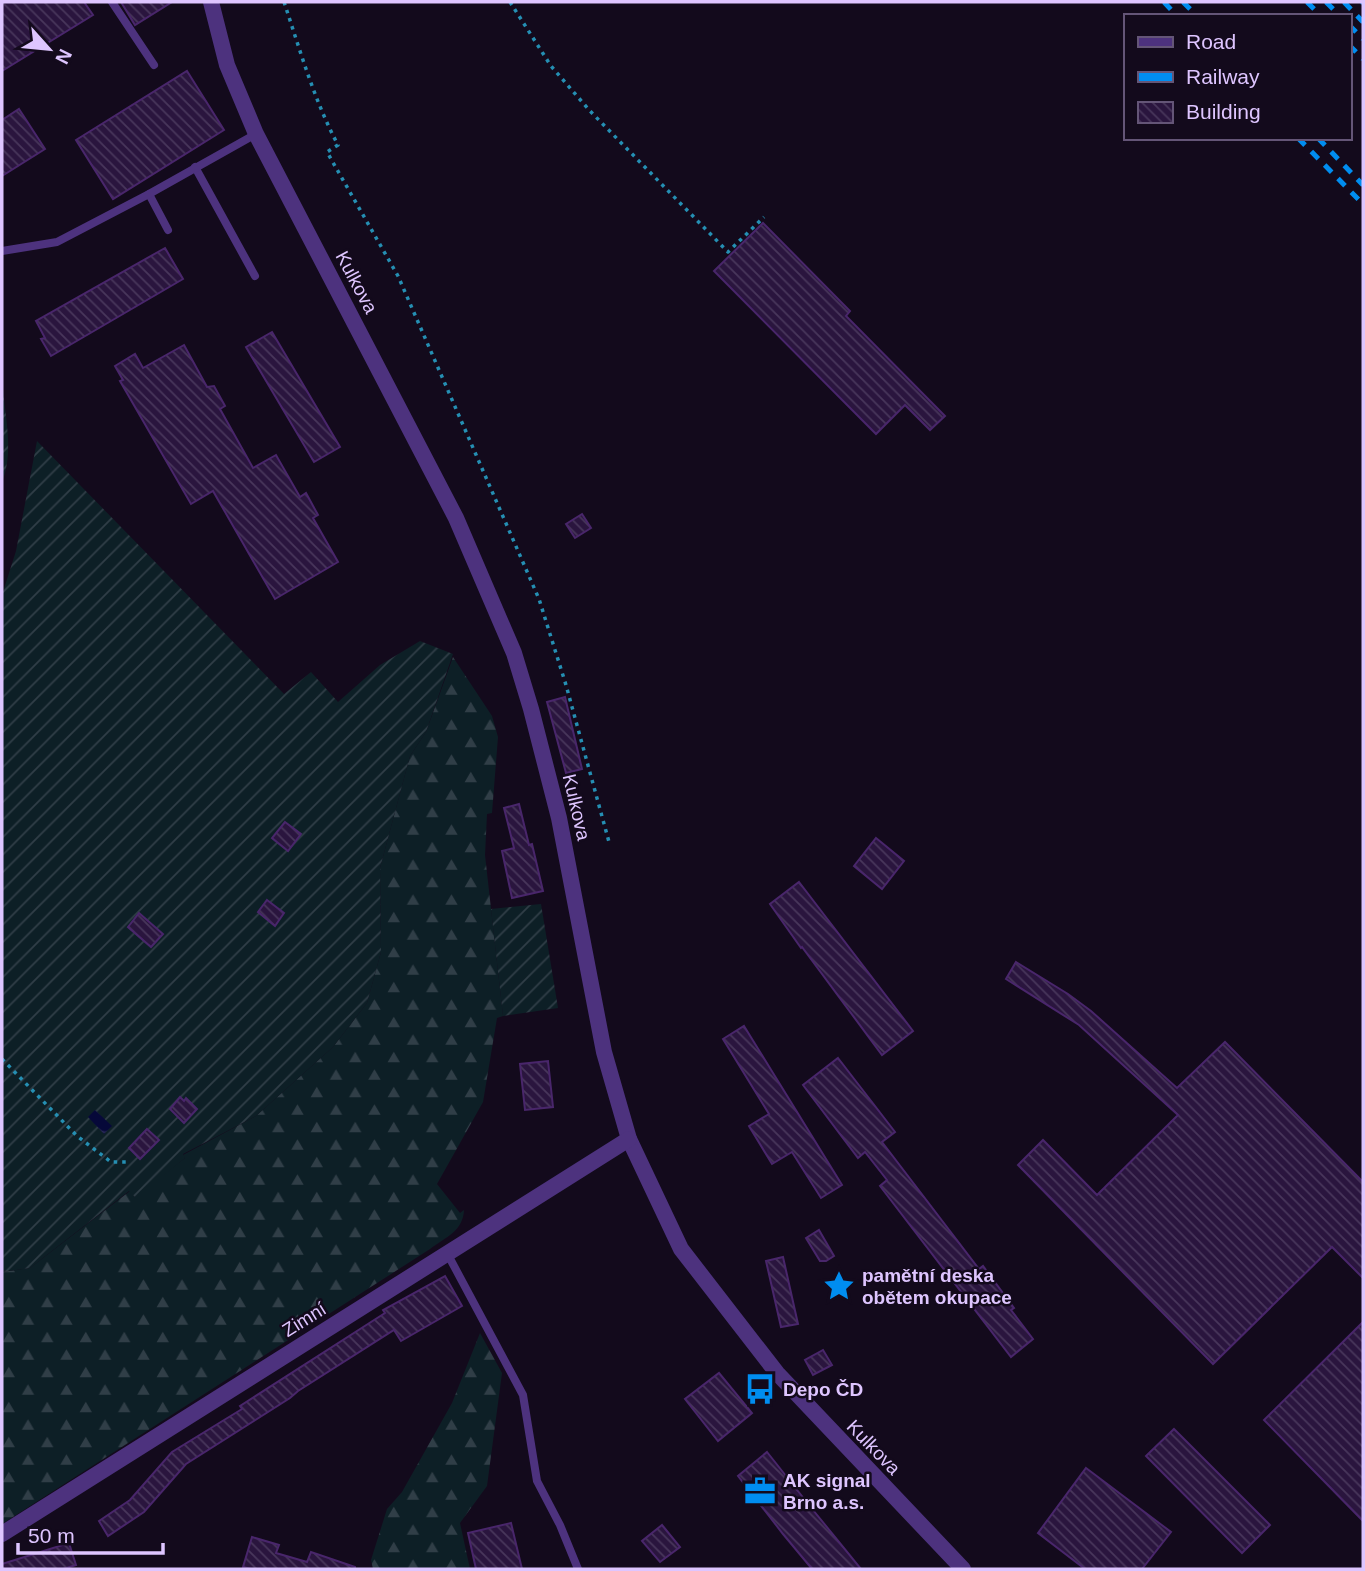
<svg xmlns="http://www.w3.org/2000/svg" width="1365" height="1571" font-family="Helvetica,sans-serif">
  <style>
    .forest { fill: url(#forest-firs) }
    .garden { fill: url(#garden-furrows) }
    .water { fill: url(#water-waves) }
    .building { fill: url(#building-back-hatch); stroke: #49266b; stroke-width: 2 }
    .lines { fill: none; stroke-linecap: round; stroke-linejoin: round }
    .path { stroke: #258fb3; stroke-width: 3.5; stroke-dasharray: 3.5 5; stroke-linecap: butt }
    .lane { stroke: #4d327e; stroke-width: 8 }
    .street { stroke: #4d327e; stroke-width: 16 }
    .rail { stroke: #008df0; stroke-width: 5; stroke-dasharray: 10 9; stroke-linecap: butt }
    .labels { text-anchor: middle; stroke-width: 5; stroke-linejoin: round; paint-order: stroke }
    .street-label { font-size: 19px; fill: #dec5ff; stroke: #130a1c }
    .poi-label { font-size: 19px; font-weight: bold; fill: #dec5ff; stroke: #130a1c; text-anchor: start }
  </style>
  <defs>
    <pattern id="forest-firs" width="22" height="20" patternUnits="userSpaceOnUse" patternTransform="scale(1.75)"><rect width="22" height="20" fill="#0d1f26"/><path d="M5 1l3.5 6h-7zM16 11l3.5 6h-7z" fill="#303e47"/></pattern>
    <pattern id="garden-furrows" width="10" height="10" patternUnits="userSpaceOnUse" patternTransform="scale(1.75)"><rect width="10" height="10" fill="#0d1f26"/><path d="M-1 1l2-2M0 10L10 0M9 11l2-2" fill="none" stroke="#303e47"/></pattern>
    <pattern id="water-waves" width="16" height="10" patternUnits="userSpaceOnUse" patternTransform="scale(1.75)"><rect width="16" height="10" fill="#060839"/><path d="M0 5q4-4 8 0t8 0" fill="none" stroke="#2a2a57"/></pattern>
    <pattern id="building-back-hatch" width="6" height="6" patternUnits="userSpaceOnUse" patternTransform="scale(1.75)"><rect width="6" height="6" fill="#2a153e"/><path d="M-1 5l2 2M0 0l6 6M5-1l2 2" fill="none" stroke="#48365b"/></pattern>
  </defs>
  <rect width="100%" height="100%" fill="#130a1c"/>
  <g class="forest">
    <path d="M 453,657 L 492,716 L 498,737 L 492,813 L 487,814 L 485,855 L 503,1016 L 497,1018 L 483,1102 L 437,1184 L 460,1213 L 464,1210 C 463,1231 446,1237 430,1249 L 2,1524 L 2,1272 L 30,1268 L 130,1191 L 135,1197 L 185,1158 L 183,1155 L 256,1116 L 333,1047 L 367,1003 L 381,952 L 380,868 L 410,756 L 426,732 Z"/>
    <path d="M 480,1333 L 502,1373 L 487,1486 L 460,1523 L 470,1569 L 373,1569 L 371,1560 L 387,1509 L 402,1492 L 452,1403 Z"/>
  </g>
  <g class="garden">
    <path d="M 2,370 C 2,407 16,449 2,482 Z"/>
    <path d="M 37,441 L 284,694 L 311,672 L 338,702 L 380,665 L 420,641 L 453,654 L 426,732 L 410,756 L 380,868 L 381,952 L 367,1003 L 333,1047 L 256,1116 L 183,1154 L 185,1158 L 136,1198 L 129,1191 L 30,1268 L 2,1272 L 2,595 L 16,551 Z"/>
    <path d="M 541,904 L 558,1008 L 503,1016 L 491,909 Z"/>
  </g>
  <path class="water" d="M 95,1110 L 112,1126 L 104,1134 L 88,1117 Z"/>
  <g class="building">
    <path d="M 2,2 L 84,2 L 93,15 L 2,71 Z"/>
    <path d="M 121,2 L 172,2 L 135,25 Z"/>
    <path d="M 187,71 L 224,130 L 113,199 L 76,140 Z"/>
    <path d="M 19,109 L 45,149 L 2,176 L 2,120 Z"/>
    <path d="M 763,223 L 850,311 L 846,316 L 945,416 L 930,430 L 905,405 L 876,434 L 714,271 Z"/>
    <path d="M 165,248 L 183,279 L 51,356 L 41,339 L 45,338 L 36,321 Z"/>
    <path d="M 272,332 L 340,447 L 314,462 L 246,347 Z"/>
    <path d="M 184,345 L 207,387 L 214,386 L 225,406 L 220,409 L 253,468 L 276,455 L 300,497 L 306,493 L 318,515 L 313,518 L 338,562 L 275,599 L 213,491 L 191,504 L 120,381 L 123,380 L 115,366 L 135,354 L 143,368 Z"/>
    <path d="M 582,514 L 591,528 L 575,538 L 566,524 Z"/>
    <path d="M 565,697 L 582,769 L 566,773 L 547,702 Z"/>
    <path d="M 519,804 L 529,845 L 532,844 L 543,891 L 512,898 L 502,851 L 514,848 L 504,808 Z"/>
    <path d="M 285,822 L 301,834 L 288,851 L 272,838 Z"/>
    <path d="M 876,838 L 904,861 L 882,889 L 854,866 Z"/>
    <path d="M 799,882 L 913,1031 L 882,1055 L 802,947 L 801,948 L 770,904 Z"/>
    <path d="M 267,900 L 284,913 L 275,926 L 258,912 Z"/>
    <path d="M 139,913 L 163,934 L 151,947 L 128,927 Z"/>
    <path d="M 1016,962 L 1068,994 L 1091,1011 L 1177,1088 L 1225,1042 L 1363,1182 L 1363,1278 L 1332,1247 L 1213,1364 L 1018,1165 L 1043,1140 L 1097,1195 L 1178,1115 L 1079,1025 L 1006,979 Z"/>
    <path d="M 744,1026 L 842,1185 L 821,1198 L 792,1152 L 772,1164 L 749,1126 L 769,1114 L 723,1039 Z"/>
    <path d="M 838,1058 L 895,1132 L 882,1142 L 979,1269 L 983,1266 L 1014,1308 L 1011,1310 L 1033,1339 L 1011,1357 L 880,1186 L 887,1180 L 865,1152 L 858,1158 L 803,1085 Z"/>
    <path d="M 548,1061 L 553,1107 L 525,1110 L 520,1064 Z"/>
    <path d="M 180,1097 L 184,1101 L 186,1098 L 197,1109 L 184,1123 L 170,1109 Z"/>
    <path d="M 147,1129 L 159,1140 L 140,1159 L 129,1148 Z"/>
    <path d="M 819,1230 L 834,1256 L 826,1261 L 820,1261 L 806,1238 Z"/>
    <path d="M 783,1257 L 798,1324 L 781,1327 L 766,1261 Z"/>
    <path d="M 445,1276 L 462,1306 L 401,1341 L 394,1330 L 298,1391 L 290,1398 L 186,1464 L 144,1512 L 108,1536 L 99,1521 L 130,1500 L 172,1452 L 242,1409 L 240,1406 L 385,1313 L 383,1310 Z"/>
    <path d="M 1363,1322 L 1363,1521 L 1264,1420 Z"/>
    <path d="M 823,1350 L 832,1365 L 813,1375 L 805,1360 Z"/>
    <path d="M 719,1373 L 752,1413 L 718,1441 L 685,1399 Z"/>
    <path d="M 1174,1429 L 1270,1525 L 1242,1553 L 1146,1456 Z"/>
    <path d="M 767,1452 L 813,1510 L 861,1569 L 812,1569 L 783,1534 L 738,1476 Z"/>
    <path d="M 1086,1468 L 1171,1532 L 1142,1569 L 1085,1569 L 1038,1533 Z"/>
    <path d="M 511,1523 L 522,1569 L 476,1569 L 468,1533 Z"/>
    <path d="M 662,1525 L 680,1547 L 660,1562 L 642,1541 Z"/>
    <path d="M 252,1537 L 279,1545 L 276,1553 L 307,1562 L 311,1552 L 355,1567 L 355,1569 L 251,1569 L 243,1567 Z"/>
    <path d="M 69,1543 L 76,1565 L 63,1569 L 2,1569 L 2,1564 Z"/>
  </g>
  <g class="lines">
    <g class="path">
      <path d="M 284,2 C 300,50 314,100 338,145 L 327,152 L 398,276 L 539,599 L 566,685 L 609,842"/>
      <path d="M 510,2 L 551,66 L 590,111 L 728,252 L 764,217"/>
      <path d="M 2,1059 L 77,1136 L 111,1162 L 127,1162"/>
    </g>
    <g class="lane">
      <path d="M 112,2 L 154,65"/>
      <path d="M 195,167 L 255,276"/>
      <path d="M 149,194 L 168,230"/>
      <path d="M 2,251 L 57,242 L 149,194 L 256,134"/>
      <path d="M 447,1253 L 523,1395 L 537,1481 L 560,1525 L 578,1569"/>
    </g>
    <g class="street">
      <path d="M 211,2 L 227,65 L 256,134 L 456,518 L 514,653 L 531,709 L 559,818 L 604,1052 L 629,1139 L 681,1249 L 777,1373 L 963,1569"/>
      <path d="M 2,1534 L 629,1139"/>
    </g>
    <g class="rail">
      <path d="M 1164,2 L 1177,16"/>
      <path d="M 1183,2 L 1197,16"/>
      <path d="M 1307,2 L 1321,16"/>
      <path d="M 1326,2 L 1340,16"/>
      <path d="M 1344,2 L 1363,22"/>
      <path d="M 1362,2 L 1363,3"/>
      <path d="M 1349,25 L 1363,39"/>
      <path d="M 1349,45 L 1363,59"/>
      <path d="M 1298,138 L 1363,204"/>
      <path d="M 1318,138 L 1363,185"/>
    </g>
  </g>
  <defs>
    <symbol id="sight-bare" viewBox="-9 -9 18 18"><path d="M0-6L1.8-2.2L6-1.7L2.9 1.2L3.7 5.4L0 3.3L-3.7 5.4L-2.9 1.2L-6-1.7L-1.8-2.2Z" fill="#008df0" stroke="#130a1c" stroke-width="2.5" paint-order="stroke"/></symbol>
    <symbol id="bus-bare" viewBox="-9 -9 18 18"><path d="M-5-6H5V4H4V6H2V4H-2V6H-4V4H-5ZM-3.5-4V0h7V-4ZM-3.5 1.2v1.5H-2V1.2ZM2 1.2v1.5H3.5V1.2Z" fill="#008df0" stroke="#130a1c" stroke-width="2.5" paint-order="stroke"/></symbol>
    <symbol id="office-bare" viewBox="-9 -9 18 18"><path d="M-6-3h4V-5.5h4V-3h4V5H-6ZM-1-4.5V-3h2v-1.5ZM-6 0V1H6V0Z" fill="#008df0" stroke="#130a1c" stroke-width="2.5" paint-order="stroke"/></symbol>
  </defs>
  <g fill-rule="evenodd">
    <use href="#sight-bare" x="817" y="1264" width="44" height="44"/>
    <use href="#bus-bare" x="738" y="1367" width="44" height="44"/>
    <use href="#office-bare" x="738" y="1469" width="44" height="44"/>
  </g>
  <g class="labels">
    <g class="street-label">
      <text transform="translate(357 282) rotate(62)" y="7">Kulkova</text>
      <text transform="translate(577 807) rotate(77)" y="7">Kulkova</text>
      <text transform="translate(304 1319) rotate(-32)" y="7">Zimní</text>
      <text transform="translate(874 1447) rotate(46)" y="7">Kulkova</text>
    </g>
    <g class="poi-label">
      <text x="862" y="1282">pamětní deska<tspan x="862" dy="22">obětem okupace</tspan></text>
      <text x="783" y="1396">Depo ČD</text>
      <text x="783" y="1487">AK signal<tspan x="783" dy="22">Brno a.s.</tspan></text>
    </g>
  </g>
  <rect width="1365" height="1571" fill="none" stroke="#dec5ff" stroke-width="7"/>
  <rect x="1124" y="14" width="228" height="126" fill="#130a1c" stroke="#645577" stroke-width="2"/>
  <rect x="1138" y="37" width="35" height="10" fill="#4d327e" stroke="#645577" stroke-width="2"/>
  <text x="1186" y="49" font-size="21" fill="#dec5ff">Road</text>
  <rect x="1138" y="72" width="35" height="10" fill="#008df0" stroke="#645577" stroke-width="2"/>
  <text x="1186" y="84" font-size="21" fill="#dec5ff">Railway</text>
  <rect x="1138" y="102" width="35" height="21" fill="url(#building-back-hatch)" stroke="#645577" stroke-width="2"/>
  <text x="1186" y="119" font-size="21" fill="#dec5ff">Building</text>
  <g transform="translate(49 49) rotate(117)" stroke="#130a1c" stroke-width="5" paint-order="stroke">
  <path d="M0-5L12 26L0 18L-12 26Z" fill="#dec5ff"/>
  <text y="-10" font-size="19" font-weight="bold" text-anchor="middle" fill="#dec5ff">N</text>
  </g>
  <path d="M18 1543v10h145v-10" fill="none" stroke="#dec5ff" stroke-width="3.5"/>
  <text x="28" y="1543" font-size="21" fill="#dec5ff" stroke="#130a1c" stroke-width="5" paint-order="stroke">50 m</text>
</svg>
